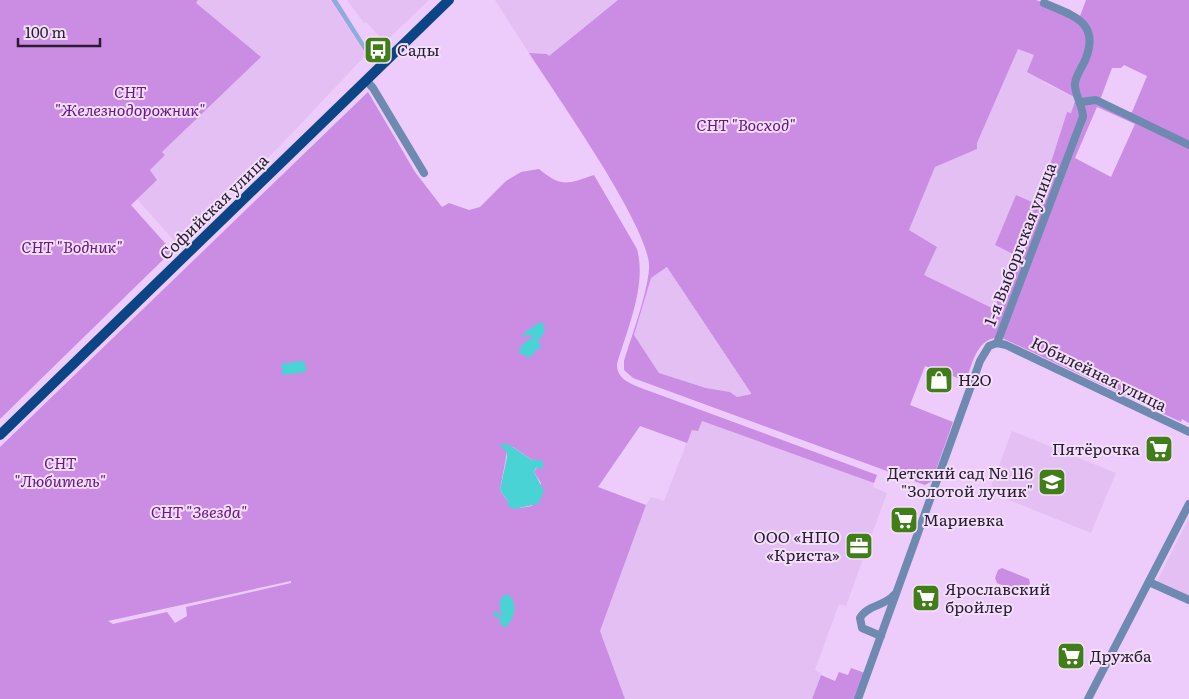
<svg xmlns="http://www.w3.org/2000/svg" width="1189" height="699" font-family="Literata,serif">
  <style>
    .built { fill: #e3bff3 }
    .green { fill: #cb8ce4; fill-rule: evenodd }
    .water { fill: #4ad3d4 }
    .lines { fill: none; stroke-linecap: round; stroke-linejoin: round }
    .stream { stroke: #4ad3d4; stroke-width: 2 }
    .minor { stroke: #6e8ab0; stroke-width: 8 }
    .major { stroke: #0c4586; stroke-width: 10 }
    .labels { text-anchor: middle; stroke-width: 4; stroke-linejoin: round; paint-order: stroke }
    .poi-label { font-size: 16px; fill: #281c2d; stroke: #f3dffc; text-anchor: start }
    .park-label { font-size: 16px; font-style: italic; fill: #6a1885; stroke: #f3dffc }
    .street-label { font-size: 16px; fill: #281c2d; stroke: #f3dffc }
  </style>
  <rect width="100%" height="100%" fill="#edccfb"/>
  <g class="built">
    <path d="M 198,0 L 330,0 L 366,55 L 276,150 L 175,242 L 137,199 L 157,180 L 150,170 L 165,155 L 162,152 L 261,57 L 195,3 Z"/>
    <path d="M 347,0 L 429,0 L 385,42 L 366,22 L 364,23 Z"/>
    <path d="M 495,0 L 618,0 L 549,56 L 547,54 L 529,53 Z"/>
    <path d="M 1018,48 L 1034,55 L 1045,83 L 1076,98 L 1071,113 L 1067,112 L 1046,178 L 1032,202 L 1016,196 L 995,245 L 1015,255 L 994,309 L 924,275 L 937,247 L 909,230 L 935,167 L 977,149 L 977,143 Z"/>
    <path d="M 668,267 L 751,393 L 737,397 L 730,392 L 706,388 L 659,373 L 634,335 L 651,278 Z"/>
    <path d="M 702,421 L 874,483 L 873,487 L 887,493 L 846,606 L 839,604 L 815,670 L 821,673 L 812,699 L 625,699 L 600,631 L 646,505 L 651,497 L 664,501 L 692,429 Z"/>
    <path d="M 1012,431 L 1116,473 L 1091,533 L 989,492 Z"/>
    <path d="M 1189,518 L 1189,598 L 1156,583 Z"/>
  </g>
  <g class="green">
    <path d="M 0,0 L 198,0 L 196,3 L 261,57 L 162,152 L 165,155 L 150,170 L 157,180 L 131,205 L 172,251 L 0,419 Z"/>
    <path d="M 331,0 L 337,0 L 371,54 L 368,57 Z"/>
    <path d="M 618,0 L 1036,0 L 1080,16 L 1086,0 L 1189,0 L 1189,144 L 1084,98 L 1080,116 L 995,338 C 976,341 972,365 966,381 L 925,366 L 910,405 L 953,422 L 932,481 L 925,485 L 633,378 L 624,370 L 624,361 C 632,335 647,295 649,269 C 653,231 553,91 529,53 L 547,54 L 549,56 ZM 1018,49 L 1034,55 L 1027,72 L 1076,98 L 1071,113 L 1067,112 L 1046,178 L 1032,202 L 1016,195 L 995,245 L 1015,255 L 994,309 L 924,275 L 937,247 L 909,230 L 935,167 L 977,149 L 977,143 ZM 1124,65 L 1147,76 L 1132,112 L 1127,112 L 1100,100 L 1112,68 L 1121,68 ZM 667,267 L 751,393 L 751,394 L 737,397 L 730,392 L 706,388 L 659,373 L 634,335 L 651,278 Z"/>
    <path d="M 368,92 L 415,172 L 442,207 L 449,203 L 469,210 L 480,207 L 506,181 L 521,172 L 539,169 C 562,188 567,184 594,175 L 637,249 C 647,286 627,329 617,364 C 616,382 638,386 652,392 L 877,475 L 874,483 L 702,421 L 698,431 L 692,430 L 687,443 L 640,426 L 598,487 L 646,505 L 600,631 L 625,699 L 0,699 L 0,447 ZM 513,447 L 532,460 L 542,460 L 534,472 L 541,483 L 532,506 L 520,508 L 507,500 L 500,490 L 507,452 ZM 291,581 L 291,583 L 186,607 L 187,616 L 175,623 L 167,612 L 113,624 L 108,621 Z"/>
    <path d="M 1092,102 L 1189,147 L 1189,423 L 1182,419 L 1181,422 L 1002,338 L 1084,126 L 1086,116 L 1083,104 ZM 1097,107 L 1135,124 L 1111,177 L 1075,158 Z"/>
    <path d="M 1002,568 L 1029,579 L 1030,583 L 1025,592 L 1021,593 L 997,583 L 995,578 L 998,570 Z"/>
    <path d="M 851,668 L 865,673 L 855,699 L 812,699 L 821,675 L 835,681 L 839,672 L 848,675 Z"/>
  </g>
  <g class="water">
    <path d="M 540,322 L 544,325 C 545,332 544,335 538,340 L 541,348 L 536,350 L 530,358 L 519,353 C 520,344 527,341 534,336 L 528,335 L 522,337 L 525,332 Z"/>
    <path d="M 301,361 L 305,362 L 306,372 L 283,375 L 281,364 Z"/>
    <path d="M 508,444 L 532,460 L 542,460 L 544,468 L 536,468 L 534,472 L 544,491 L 538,504 L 514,509 L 508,506 L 507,500 L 500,490 L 507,457 L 507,452 L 499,445 Z"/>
    <path d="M 504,595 L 509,595 C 519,605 514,619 505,628 L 501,624 L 499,618 L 492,614 L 495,611 L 502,616 L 503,614 L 500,611 L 500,600 Z"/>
  </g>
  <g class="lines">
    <path class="stream" d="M 334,0 L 370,56"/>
    <g class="minor">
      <path d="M 366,80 L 373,88 L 424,173"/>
      <path d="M 1081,102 L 1096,100 L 1189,145"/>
      <path d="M 997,343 L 1083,117 C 1083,106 1074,94 1075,83 C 1076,75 1083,66 1086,58 C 1100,21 1071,15 1044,3"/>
      <path d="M 1149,582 L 1189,600"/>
      <path d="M 881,636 L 862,628 L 860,618 C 867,605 885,606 894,595"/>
      <path d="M 858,699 L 980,361 L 989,346 L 997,343 L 1006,345 L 1189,432"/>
      <path d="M 1088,699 L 1189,504"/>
    </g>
    <path class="major" d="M 0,435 L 449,0"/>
  </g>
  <defs>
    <symbol id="bus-square" viewBox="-11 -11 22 22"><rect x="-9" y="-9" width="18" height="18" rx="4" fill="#417d18" stroke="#f3dffc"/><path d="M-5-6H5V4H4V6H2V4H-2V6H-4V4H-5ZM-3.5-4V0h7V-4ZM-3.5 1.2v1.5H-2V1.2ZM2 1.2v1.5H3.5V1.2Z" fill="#fff"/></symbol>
    <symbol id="shop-square" viewBox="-11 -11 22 22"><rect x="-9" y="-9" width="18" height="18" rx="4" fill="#417d18" stroke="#f3dffc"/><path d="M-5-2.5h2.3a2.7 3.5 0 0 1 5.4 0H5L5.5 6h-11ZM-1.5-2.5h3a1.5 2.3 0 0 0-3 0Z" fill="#fff"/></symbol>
    <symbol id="supermarket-square" viewBox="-11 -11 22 22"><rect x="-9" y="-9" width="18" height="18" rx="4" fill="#417d18" stroke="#f3dffc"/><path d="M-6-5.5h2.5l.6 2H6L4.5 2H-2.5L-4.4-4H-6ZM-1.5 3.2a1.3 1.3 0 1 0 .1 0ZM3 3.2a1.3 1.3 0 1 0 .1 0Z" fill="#fff"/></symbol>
    <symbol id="school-square" viewBox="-11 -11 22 22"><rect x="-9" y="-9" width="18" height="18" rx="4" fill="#417d18" stroke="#f3dffc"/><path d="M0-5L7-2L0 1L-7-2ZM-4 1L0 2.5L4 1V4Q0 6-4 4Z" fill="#fff"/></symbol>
    <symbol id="office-square" viewBox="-11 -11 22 22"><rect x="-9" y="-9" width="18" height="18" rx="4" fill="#417d18" stroke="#f3dffc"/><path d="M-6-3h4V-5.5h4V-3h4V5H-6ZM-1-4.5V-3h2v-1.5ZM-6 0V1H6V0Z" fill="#fff"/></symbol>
  </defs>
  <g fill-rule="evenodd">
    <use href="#bus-square" x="362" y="34" width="32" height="32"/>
    <use href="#shop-square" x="923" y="364" width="32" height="32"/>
    <use href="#supermarket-square" x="1143" y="433" width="32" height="32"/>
    <use href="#school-square" x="1036" y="466" width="32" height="32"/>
    <use href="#supermarket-square" x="888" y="504" width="32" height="32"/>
    <use href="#office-square" x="843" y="530" width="32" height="32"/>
    <use href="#supermarket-square" x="910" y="582" width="32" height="32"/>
    <use href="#supermarket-square" x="1055" y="640" width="32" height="32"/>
  </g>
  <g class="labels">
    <g class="poi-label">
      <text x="397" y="56">Сады</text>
      <text x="958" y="386">H2O</text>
      <text x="1140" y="455" text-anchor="end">Пятёрочка</text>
      <text x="1033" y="479" text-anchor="end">Детский сад № 116<tspan x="1033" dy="18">"Золотой лучик"</tspan></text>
      <text x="923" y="526">Мариевка</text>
      <text x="840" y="543" text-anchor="end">ООО «НПО<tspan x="840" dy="18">«Криста»</tspan></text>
      <text x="945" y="595">Ярославский<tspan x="945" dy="18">бройлер</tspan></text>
      <text x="1090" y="662">Дружба</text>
    </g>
    <g class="park-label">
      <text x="130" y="98">СНТ<tspan x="130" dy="18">"Железнодорожник"</tspan></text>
      <text x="746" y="131">СНТ "Восход"</text>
      <text x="72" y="253">СНТ "Водник"</text>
      <text x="60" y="469">СНТ<tspan x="60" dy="18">"Любитель"</tspan></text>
      <text x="199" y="518">СНТ "Звезда"</text>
    </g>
    <g class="street-label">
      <text transform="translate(214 207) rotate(-44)" y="6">Софийская улица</text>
      <text transform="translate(1020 244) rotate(-69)" y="6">1-я Выборгская улица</text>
      <text transform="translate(1099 374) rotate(26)" y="6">Юбилейная улица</text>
    </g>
  </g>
  <path d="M18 38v8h82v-8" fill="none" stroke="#281c2d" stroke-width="2.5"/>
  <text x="25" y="38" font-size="15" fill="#281c2d" stroke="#f3dffc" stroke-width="4" paint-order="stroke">100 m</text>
</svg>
